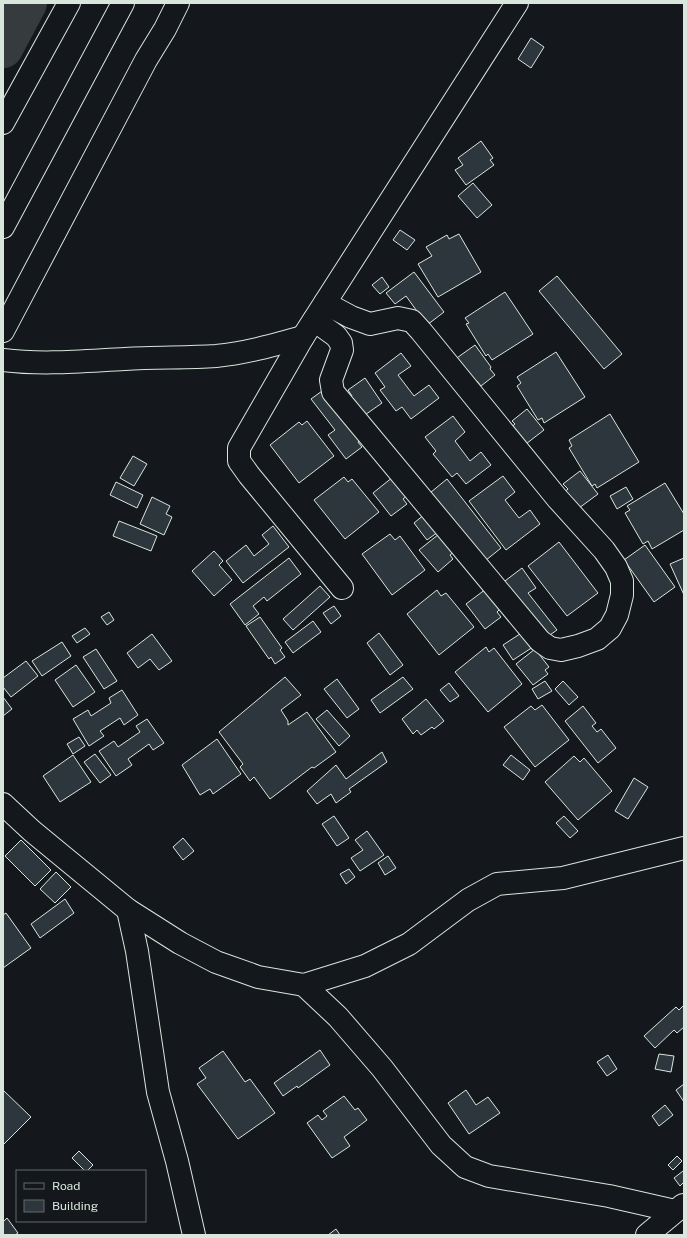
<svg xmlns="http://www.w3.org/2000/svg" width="687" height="1238" font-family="'Public Sans',sans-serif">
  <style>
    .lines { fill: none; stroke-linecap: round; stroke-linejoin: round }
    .river { stroke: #363b3e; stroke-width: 40 }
    .building { fill: #2c363c; stroke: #d8e6dc }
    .minor-casing { stroke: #d8e6dc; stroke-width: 24 }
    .major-casing { stroke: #d8e6dc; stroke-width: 24 }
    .minor { stroke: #14181c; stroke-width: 22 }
    .major { stroke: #14181c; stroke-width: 22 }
  </style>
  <rect width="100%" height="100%" fill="#14181c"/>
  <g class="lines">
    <path class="river" d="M 3,48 L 27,3"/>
  </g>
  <g class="building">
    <path d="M 531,38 L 544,47 L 531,68 L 518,59 Z"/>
    <path d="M 481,141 L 493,158 L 490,160 L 494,165 L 466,185 L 455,170 L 463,165 L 458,158 Z"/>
    <path d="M 473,183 L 492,205 L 477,218 L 458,196 Z"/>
    <path d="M 400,230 L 415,240 L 407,250 L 393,240 Z"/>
    <path d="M 459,234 L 481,272 L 438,297 L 418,264 L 432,256 L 426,247 L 447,235 L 449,239 Z"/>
    <path d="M 414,272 L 444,312 L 427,325 L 406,296 L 395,304 L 386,293 Z"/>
    <path d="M 557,276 L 622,354 L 604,369 L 539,291 Z"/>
    <path d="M 382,277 L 389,287 L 380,294 L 372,285 Z"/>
    <path d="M 505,292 L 533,334 L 492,360 L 488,354 L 486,356 L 466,324 L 469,323 L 465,318 Z"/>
    <path d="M 475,345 L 491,367 L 490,369 L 495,375 L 481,386 L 477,381 L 472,384 L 454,360 Z"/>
    <path d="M 556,352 L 585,397 L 544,423 L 542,418 L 538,420 L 517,386 L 521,383 L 517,377 Z"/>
    <path d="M 401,353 L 411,366 L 398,375 L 414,396 L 429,385 L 439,398 L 411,419 L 402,407 L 396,411 L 380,390 L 385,387 L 375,373 Z"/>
    <path d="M 365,378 L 382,403 L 362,417 L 349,399 L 352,396 L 348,390 Z"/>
    <path d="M 322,391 L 362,439 L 358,442 L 362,447 L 346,459 L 328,435 L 335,430 L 311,399 Z"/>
    <path d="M 527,409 L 544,430 L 522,447 L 509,429 L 515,424 L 512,421 Z"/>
    <path d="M 610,414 L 639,462 L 597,488 L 595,484 L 592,486 L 569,448 L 572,446 L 569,440 Z"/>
    <path d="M 453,416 L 465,432 L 455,441 L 470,461 L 481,452 L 491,465 L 466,484 L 457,473 L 452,477 L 433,454 L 436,451 L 425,437 Z"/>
    <path d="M 307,421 L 334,456 L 299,483 L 270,445 L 299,422 L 302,425 Z"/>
    <path d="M 133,456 L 147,464 L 134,486 L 120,478 Z"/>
    <path d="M 580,471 L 598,494 L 575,511 L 562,494 L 568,489 L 563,484 Z"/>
    <path d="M 503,476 L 515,492 L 505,500 L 519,518 L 530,510 L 540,524 L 506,550 L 469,501 Z"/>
    <path d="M 344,477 L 348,482 L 352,479 L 379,512 L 345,539 L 314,500 Z"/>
    <path d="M 393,477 L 408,495 L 403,499 L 407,504 L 391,516 L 373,493 Z"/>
    <path d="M 447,479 L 501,548 L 480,565 L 425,497 Z"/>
    <path d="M 116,482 L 143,495 L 137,508 L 110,495 Z"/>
    <path d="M 665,483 L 684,514 L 684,530 L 652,549 L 648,541 L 643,544 L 625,513 L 630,510 L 627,506 Z"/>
    <path d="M 626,487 L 633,499 L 617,509 L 610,496 Z"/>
    <path d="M 152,497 L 170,506 L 166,514 L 172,517 L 164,535 L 140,524 Z"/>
    <path d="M 425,514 L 438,532 L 427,540 L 414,523 Z"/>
    <path d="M 119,521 L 157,536 L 151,551 L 113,536 Z"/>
    <path d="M 273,526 L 289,547 L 243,583 L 226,561 L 246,545 L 254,556 L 269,544 L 262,535 Z"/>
    <path d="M 390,534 L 395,540 L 400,536 L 425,570 L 392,595 L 362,554 Z"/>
    <path d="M 439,534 L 454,552 L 450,555 L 453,559 L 438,572 L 419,550 Z"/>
    <path d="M 559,542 L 598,593 L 567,616 L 528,566 Z"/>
    <path d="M 645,545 L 675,587 L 654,602 L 624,560 Z"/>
    <path d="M 214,551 L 223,561 L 219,565 L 232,580 L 214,596 L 192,571 Z"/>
    <path d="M 289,558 L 301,574 L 267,601 L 264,597 L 253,606 L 259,614 L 245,625 L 230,604 Z"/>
    <path d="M 684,558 L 684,595 L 670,564 Z"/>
    <path d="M 522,568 L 536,588 L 528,593 L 557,630 L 547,637 L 501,584 Z"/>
    <path d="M 320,586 L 330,597 L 293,630 L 283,619 Z"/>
    <path d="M 486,589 L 501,608 L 497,612 L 501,617 L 485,629 L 466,604 Z"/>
    <path d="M 437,590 L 441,596 L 446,593 L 474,627 L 439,655 L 407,614 Z"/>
    <path d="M 334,606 L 341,616 L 331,624 L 323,613 Z"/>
    <path d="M 109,612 L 114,620 L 107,625 L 101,617 Z"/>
    <path d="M 260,617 L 282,648 L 280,650 L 285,657 L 275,664 L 271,657 L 269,659 L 246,626 Z"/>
    <path d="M 313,621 L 321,632 L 293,653 L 285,642 Z"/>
    <path d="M 85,628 L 90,634 L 77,643 L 72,636 Z"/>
    <path d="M 523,632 L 533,647 L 513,660 L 503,645 Z"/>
    <path d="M 379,633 L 403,665 L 390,675 L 367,643 Z"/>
    <path d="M 152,634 L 172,661 L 159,670 L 150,659 L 138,668 L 127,653 Z"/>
    <path d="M 62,642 L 71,656 L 42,676 L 32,661 Z"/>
    <path d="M 486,647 L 489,652 L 494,648 L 522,684 L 488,712 L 455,672 Z"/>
    <path d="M 96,649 L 117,681 L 104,689 L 83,657 Z"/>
    <path d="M 535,649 L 549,667 L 545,670 L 548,674 L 533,685 L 516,664 Z"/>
    <path d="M 26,661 L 38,676 L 11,697 L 3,687 L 3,678 Z"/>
    <path d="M 76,665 L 95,692 L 73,707 L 55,680 Z"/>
    <path d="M 285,677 L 301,695 L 281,710 L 288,721 L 288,725 L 307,712 L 336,752 L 314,768 L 312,767 L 270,799 L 254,777 L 250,781 L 240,767 L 243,764 L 219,732 Z"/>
    <path d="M 403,677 L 413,689 L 380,713 L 371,700 Z"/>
    <path d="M 337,679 L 359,709 L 347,718 L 324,689 Z"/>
    <path d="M 545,681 L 552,691 L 538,699 L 532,689 Z"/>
    <path d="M 563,681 L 578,697 L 569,705 L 555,689 Z"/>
    <path d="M 449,683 L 459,696 L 450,702 L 440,690 Z"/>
    <path d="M 122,690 L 138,715 L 124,725 L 120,718 L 100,731 L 104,736 L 89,746 L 73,719 L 88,710 L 91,716 L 111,703 L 109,698 Z"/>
    <path d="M 3,697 L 12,709 L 3,716 Z"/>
    <path d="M 426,699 L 444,721 L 434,729 L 432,727 L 421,735 L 417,730 L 413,734 L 402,719 Z"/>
    <path d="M 542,705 L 569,740 L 535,767 L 504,727 L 531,706 L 535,710 Z"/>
    <path d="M 583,706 L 596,723 L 592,726 L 597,732 L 601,729 L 616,748 L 598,763 L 565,721 Z"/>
    <path d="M 327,710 L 350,736 L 339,746 L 316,719 Z"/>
    <path d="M 147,719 L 164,743 L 153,750 L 149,744 L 128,759 L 132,765 L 116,776 L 99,751 L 114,741 L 118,747 L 140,732 L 136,726 Z"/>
    <path d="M 79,737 L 85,746 L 73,754 L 67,744 Z"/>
    <path d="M 217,739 L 241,774 L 213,794 L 210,789 L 200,795 L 182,765 Z"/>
    <path d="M 382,752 L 387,762 L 349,789 L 351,792 L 336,803 L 331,794 L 317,804 L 307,791 L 336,765 L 346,779 Z"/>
    <path d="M 95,754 L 111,775 L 100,783 L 84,762 Z"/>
    <path d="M 73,755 L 91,782 L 60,802 L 43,776 Z"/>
    <path d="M 511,755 L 530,770 L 523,780 L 503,765 Z"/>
    <path d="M 574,756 L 580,762 L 584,758 L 612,791 L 578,820 L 545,782 Z"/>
    <path d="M 634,778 L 648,787 L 628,819 L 615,811 Z"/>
    <path d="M 334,816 L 349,838 L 337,846 L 322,824 Z"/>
    <path d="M 564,816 L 578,831 L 570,838 L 556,823 Z"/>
    <path d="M 367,831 L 384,855 L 360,871 L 351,858 L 363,850 L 355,840 Z"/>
    <path d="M 183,838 L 194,851 L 183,860 L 173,847 Z"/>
    <path d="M 21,840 L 51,870 L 35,886 L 5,856 Z"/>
    <path d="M 388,856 L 396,868 L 385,875 L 378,863 Z"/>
    <path d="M 349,869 L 355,877 L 346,884 L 340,874 Z"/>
    <path d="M 56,872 L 71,887 L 55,903 L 40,889 Z"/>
    <path d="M 65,899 L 74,913 L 40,938 L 31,924 Z"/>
    <path d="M 6,913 L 31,948 L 3,968 L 3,915 Z"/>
    <path d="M 684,1005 L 684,1027 L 677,1033 L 674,1030 L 655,1048 L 644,1036 L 676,1007 L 679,1010 Z"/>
    <path d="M 320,1050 L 330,1065 L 298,1088 L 297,1086 L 283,1096 L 274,1083 Z"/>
    <path d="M 223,1051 L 245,1082 L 250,1079 L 275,1113 L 238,1139 L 197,1084 L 206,1078 L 199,1068 Z"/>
    <path d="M 659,1054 L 674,1056 L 671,1072 L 655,1069 Z"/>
    <path d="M 608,1055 L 617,1069 L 607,1076 L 597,1062 Z"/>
    <path d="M 684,1084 L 684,1102 L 676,1090 Z"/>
    <path d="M 3,1090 L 31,1117 L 3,1145 Z"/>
    <path d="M 466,1090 L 476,1105 L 488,1097 L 500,1113 L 469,1134 L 448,1103 Z"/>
    <path d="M 344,1096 L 355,1110 L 358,1108 L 367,1120 L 344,1137 L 350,1146 L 332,1158 L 307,1123 L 318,1115 L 322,1120 L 327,1116 L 323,1111 Z"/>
    <path d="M 665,1105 L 673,1115 L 659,1126 L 652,1116 Z"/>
    <path d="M 79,1151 L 93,1165 L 87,1171 L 85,1171 L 72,1158 Z"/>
    <path d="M 677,1156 L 682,1161 L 673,1170 L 668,1165 Z"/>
    <path d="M 683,1171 L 684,1172 L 684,1182 L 680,1186 L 674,1178 Z"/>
    <path d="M 7,1218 L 18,1233 L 15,1235 L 3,1235 L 3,1222 Z"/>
    <path d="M 336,1229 L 340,1235 L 328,1235 Z"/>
  </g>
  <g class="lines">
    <defs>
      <g id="minor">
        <path d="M 314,320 L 336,336 L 341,343 L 342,350 L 331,380 L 333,392 L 540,641 L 550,648 L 561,650 L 578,646 L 597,639 L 610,628 L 617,615 L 622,595 L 622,581 L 616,567 L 604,550 L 557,498 L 421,331 L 412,321 L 398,318 L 370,324 L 351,317 L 325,303"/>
        <path d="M 3,331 L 146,60 L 165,29 L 178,3"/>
        <path d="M 3,360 C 44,365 84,361 125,359 C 155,357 186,358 216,356 C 246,353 274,345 303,337"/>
        <path d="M 342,588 L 249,475 L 239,461 L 239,448 L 303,337 L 517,3"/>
        <path d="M 3,804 L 32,831 L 128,910 L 180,943 L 216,962 L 258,977 L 304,985 L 365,966 L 409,944 L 468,900 L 497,884 L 563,878 L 684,848"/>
        <path d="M 128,910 L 137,951 L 158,1092 L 177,1161 L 194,1235"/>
        <path d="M 304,985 L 338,1017 L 382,1068 L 441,1145 L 465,1167 L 489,1176 L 609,1196 L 675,1211"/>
        <path d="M 647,1235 L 683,1205"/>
      </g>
      <g id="major">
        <path d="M 3,123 L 69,3"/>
        <path d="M 3,227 L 123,3"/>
      </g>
    </defs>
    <use href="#minor" class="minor-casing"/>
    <use href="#major" class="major-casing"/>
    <use href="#minor" class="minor"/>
    <use href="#major" class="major"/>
  </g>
  <rect width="687" height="1238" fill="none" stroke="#d8e6dc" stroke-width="8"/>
  <rect x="16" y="1170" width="130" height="52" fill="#14181c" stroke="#626a69"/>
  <rect x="24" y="1183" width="20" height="6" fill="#14181c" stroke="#626a69"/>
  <text x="52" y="1190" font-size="12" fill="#d8e6dc">Road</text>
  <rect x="24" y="1200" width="20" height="12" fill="#2c363c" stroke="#626a69"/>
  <text x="52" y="1210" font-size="12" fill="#d8e6dc">Building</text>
</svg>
